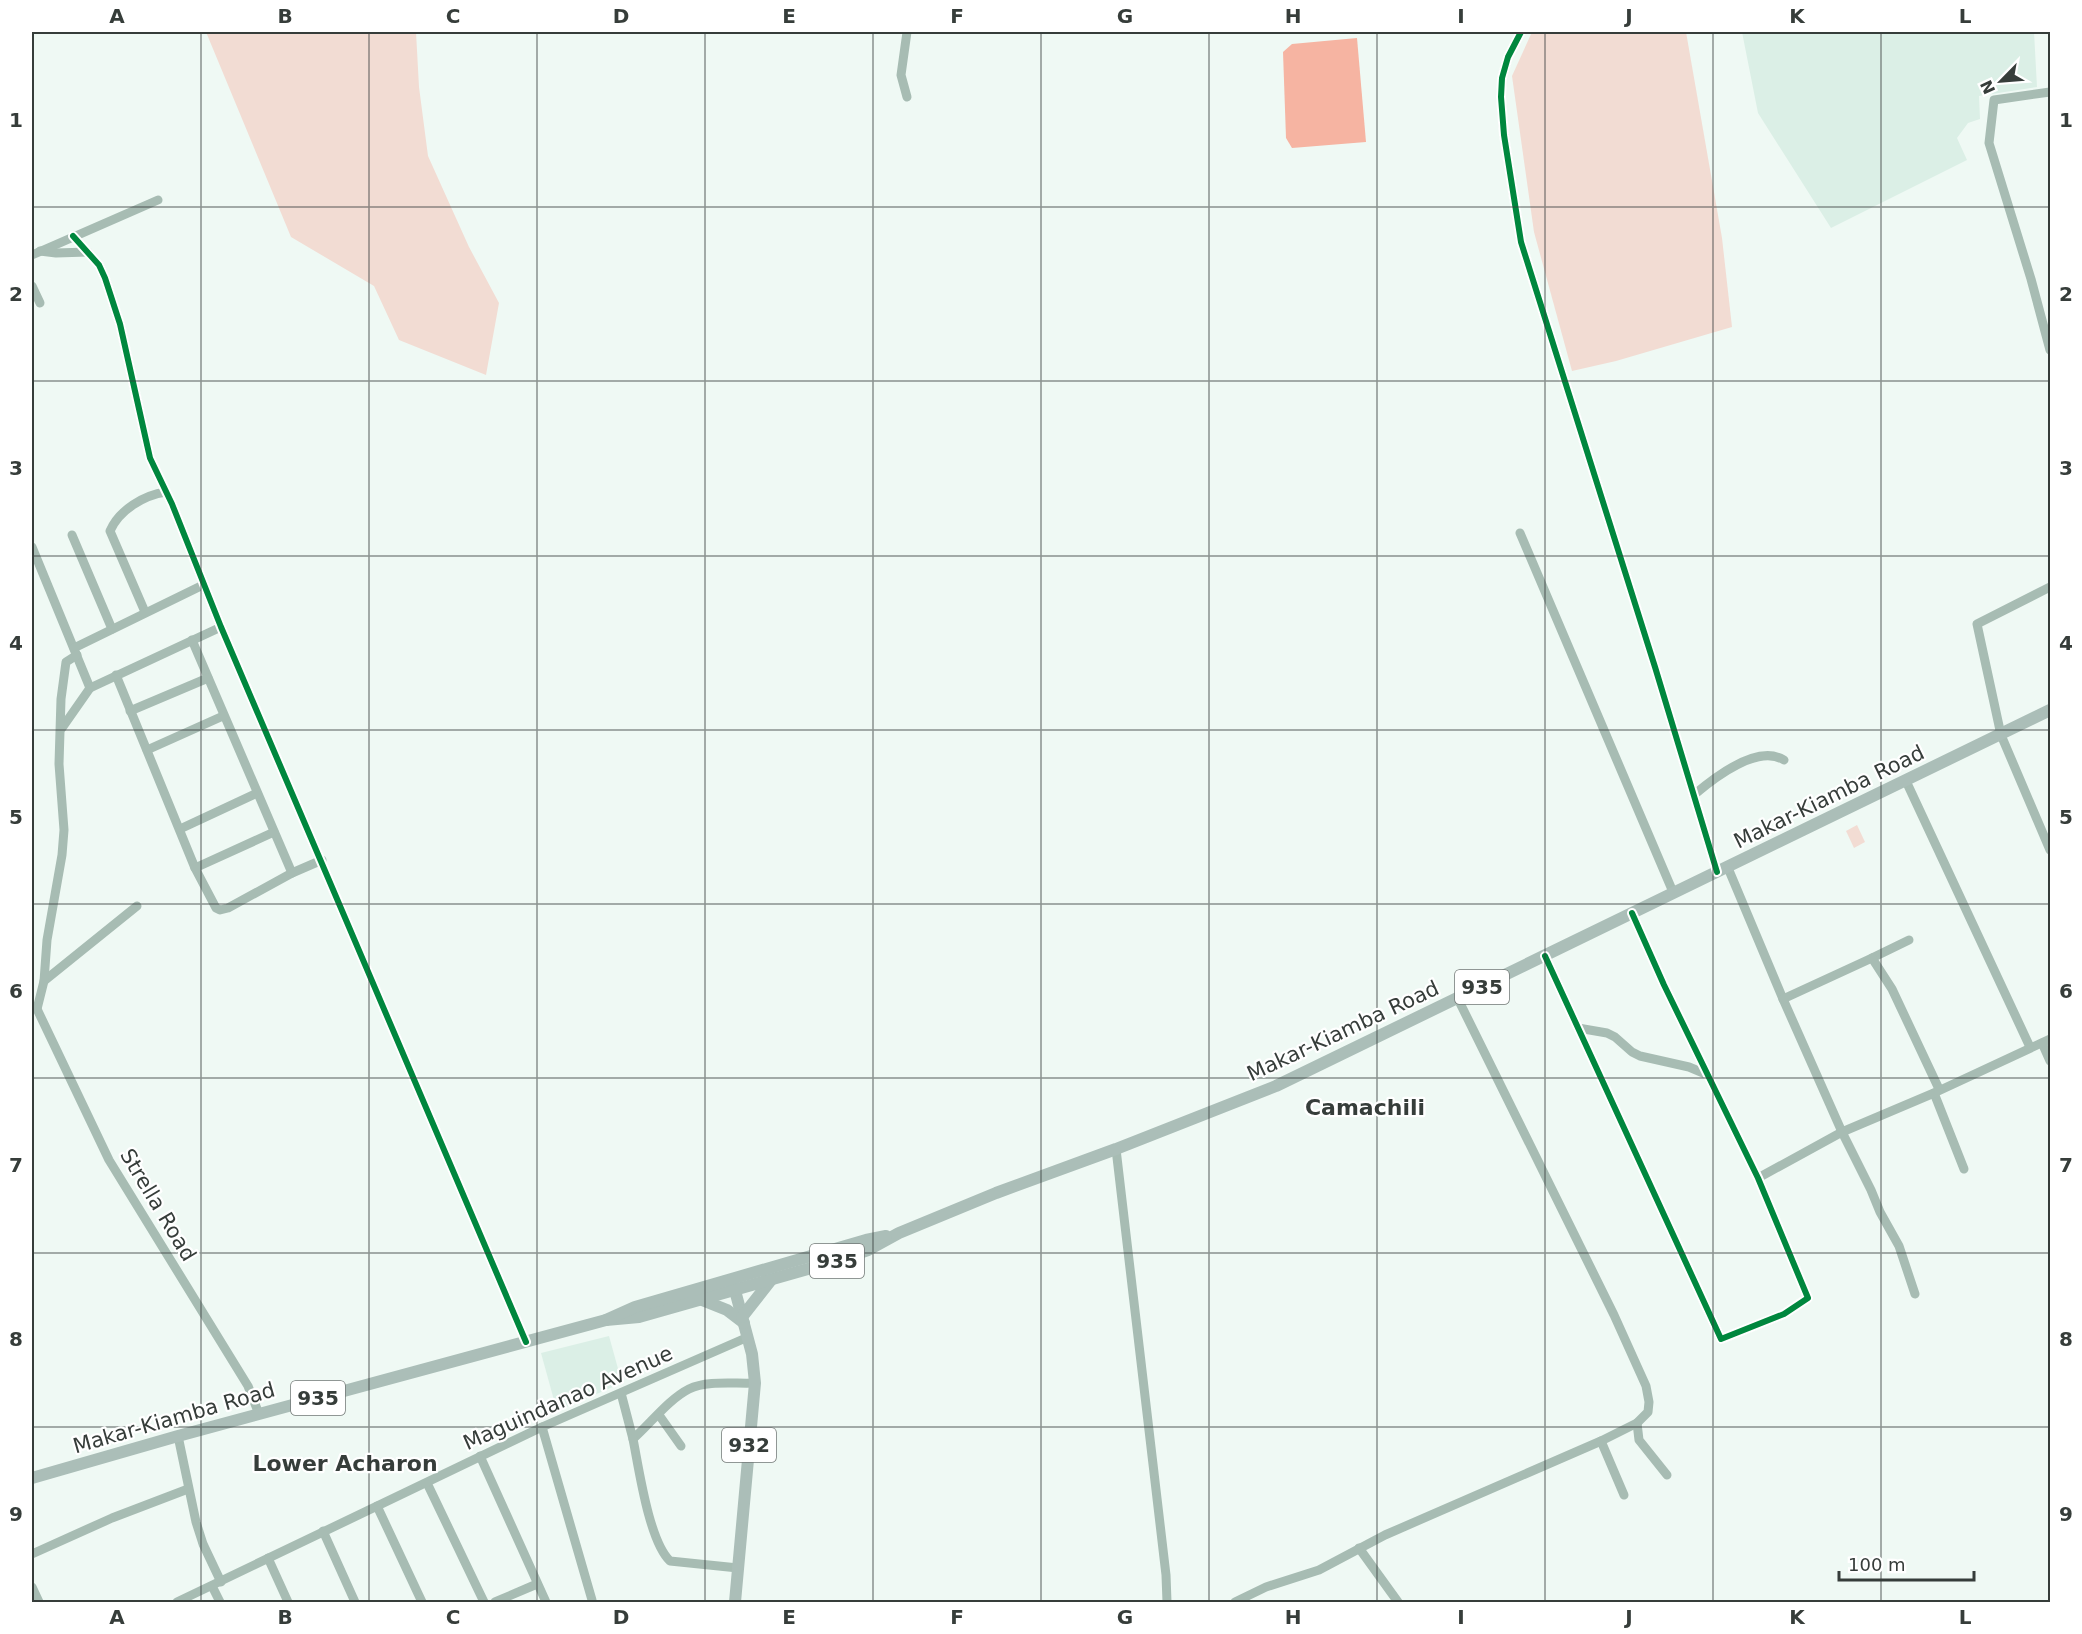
<svg xmlns="http://www.w3.org/2000/svg" width="2082" height="1634" font-family="'DejaVu Sans',sans-serif">
  <style>
    .built { fill: #dbefe6 }
    .green { fill: #f2dcd3 }
    .water { fill: #f6b4a2 }
    .lines { fill: none; stroke-linecap: round; stroke-linejoin: round }
    .minor { stroke: #a7bcb3; stroke-width: 9 }
    .major { stroke: #abbeb8; stroke-width: 12 }
    .cycleway-casing { stroke: #fff; stroke-width: 10 }
    .cycleway { stroke: #00873e; stroke-width: 6 }
    .grid { fill: none; stroke: #363d3a; stroke-width: 1.5; stroke-opacity: 0.55 }
    .labels { text-anchor: middle; stroke-width: 4.5; stroke-linejoin: round; paint-order: stroke }
    .shield { fill: #fff; stroke: #727775; stroke-width: 1.5 }
    .shield-label { font-size: 20px; font-weight: bold; fill: #363d3a }
    .street-label { font-size: 21px; fill: #363d3a; stroke: #fff }
    .neighbourhood-label { font-size: 22px; font-weight: bold; fill: #363d3a; stroke: #fff }
    .neatline { fill: none; stroke: #363d3a; stroke-width: 2 }
    .grid-label { font-size: 20px; text-anchor: middle; font-weight: bold; fill: #363d3a }
  </style>
  <rect width="100%" height="100%" fill="#eff9f4"/>
  <g class="built">
    <path d="M 1742,32 L 2034,32 L 2037,87 L 1979,96 L 1980,119 L 1968,123 L 1957,138 L 1967,160 L 1831,228 L 1758,113 Z"/>
    <path d="M 609,1336 L 622,1383 L 557,1411 L 541,1353 Z"/>
  </g>
  <g class="green">
    <path d="M 206,32 L 416,32 L 419,87 L 428,156 L 469,247 L 499,303 L 486,375 L 399,340 L 374,286 L 291,237 Z"/>
    <path d="M 1532,32 L 1686,32 L 1722,238 L 1732,327 L 1616,361 L 1572,371 L 1534,232 L 1512,76 Z"/>
    <path d="M 1857,825 L 1865,842 L 1854,848 L 1846,831 Z"/>
  </g>
  <path class="water" d="M 1357,38 L 1366,142 L 1292,148 L 1286,138 L 1283,52 L 1292,44 Z"/>
  <g class="lines">
    <g class="minor">
      <path d="M 1521,32 L 1508,57 L 1502,78 L 1501,97 L 1504,135 L 1521,242 L 1655,667 L 1717,872"/>
      <path d="M 2050,92 L 1994,100 L 1989,143 L 2031,279 L 2050,350"/>
      <path d="M 907,97 L 901,75 L 907,32"/>
      <path d="M 73,236 L 99,265 L 105,278 L 120,324 L 150,458 L 172,504 L 221,627 L 526,1342"/>
      <path d="M 40,251 L 56,253 L 88,252"/>
      <path d="M 32,255 L 158,200"/>
      <path d="M 32,286 L 40,303"/>
      <path d="M 1520,533 L 1673,892"/>
      <path d="M 72,535 L 112,629"/>
      <path d="M 32,547 L 90,688"/>
      <path d="M 2050,587 L 1977,624 L 2001,735 L 2050,850"/>
      <path d="M 145,612 L 110,531 C 119,510 144,495 166,492"/>
      <path d="M 192,640 L 292,873"/>
      <path d="M 74,648 L 203,585"/>
      <path d="M 116,675 L 195,868 L 216,908 L 220,910 L 228,908 L 292,873 L 322,860"/>
      <path d="M 130,711 L 208,678"/>
      <path d="M 62,728 L 90,688 L 221,627"/>
      <path d="M 147,750 L 223,716"/>
      <path d="M 1906,781 L 2030,1047"/>
      <path d="M 1695,794 C 1715,777 1758,744 1784,760"/>
      <path d="M 180,829 L 257,793"/>
      <path d="M 195,868 L 274,832"/>
      <path d="M 1728,868 L 1783,999 L 1842,1132 L 1871,1190 L 1880,1212 L 1899,1246 L 1915,1294"/>
      <path d="M 1545,956 L 1721,1339 L 1784,1314 L 1808,1298 L 1758,1178 L 1664,985 L 1632,913"/>
      <path d="M 1872,958 L 1909,940"/>
      <path d="M 44,981 L 137,906"/>
      <path d="M 1783,999 L 1872,958 L 1892,989 L 1939,1089"/>
      <path d="M 37,1009 L 109,1160 L 248,1386 L 259,1414"/>
      <path d="M 37,1009 L 44,981 L 47,940 L 62,855 L 64,830 L 59,764 L 61,699 L 66,662 L 77,655"/>
      <path d="M 1578,1028 L 1607,1033 L 1615,1037 L 1632,1052 L 1640,1056 L 1689,1067 L 1708,1075"/>
      <path d="M 2042,1043 L 2050,1061"/>
      <path d="M 1934,1093 L 1964,1169"/>
      <path d="M 1116,1149 L 1166,1575 L 1167,1602"/>
      <path d="M 1758,1178 L 1842,1132 L 1934,1093 L 2050,1039"/>
      <path d="M 621,1393 L 633,1439 C 650,1424 669,1399 689,1389 C 707,1380 735,1384 755,1383"/>
      <path d="M 659,1415 L 681,1446"/>
      <path d="M 1637,1423 L 1639,1440 L 1667,1475"/>
      <path d="M 542,1427 L 592,1600"/>
      <path d="M 178,1436 L 196,1522 L 203,1544 L 221,1582"/>
      <path d="M 633,1439 C 639,1469 649,1541 670,1561 L 738,1568"/>
      <path d="M 1601,1441 L 1624,1495"/>
      <path d="M 480,1456 L 546,1602"/>
      <path d="M 427,1483 L 484,1602"/>
      <path d="M 377,1506 L 422,1602"/>
      <path d="M 323,1531 L 355,1602"/>
      <path d="M 1359,1548 L 1398,1602"/>
      <path d="M 32,1554 L 112,1518 L 188,1489"/>
      <path d="M 268,1558 L 288,1602"/>
      <path d="M 212,1586 L 220,1602"/>
      <path d="M 32,1587 L 39,1602"/>
      <path d="M 177,1602 L 542,1427 L 748,1337"/>
      <path d="M 495,1602 L 537,1584"/>
      <path d="M 1235,1602 L 1266,1587 L 1319,1570 L 1385,1535 L 1601,1441 L 1637,1423 L 1648,1412 L 1649,1402 L 1646,1386 L 1614,1315 L 1458,999"/>
    </g>
    <g class="major">
      <path d="M 733,1283 L 752,1354 L 755,1383 L 735,1602"/>
      <path d="M 702,1300 L 727,1310 L 744,1323"/>
      <path d="M 742,1317 L 771,1280"/>
      <path d="M 606,1320 L 639,1317 L 836,1261 L 868,1250 L 899,1233 L 996,1193 L 1116,1149 L 1276,1086 L 2050,710"/>
      <path d="M 32,1478 L 178,1436 L 606,1320 L 635,1307 L 866,1240 L 886,1236"/>
    </g>
    <defs>
      <g id="cycleway">
        <path d="M 1521,32 L 1508,57 L 1502,78 L 1501,97 L 1504,135 L 1521,242 L 1655,667 L 1717,872"/>
        <path d="M 73,236 L 99,265 L 105,278 L 120,324 L 150,458 L 172,504 L 221,627 L 526,1342"/>
        <path d="M 1545,956 L 1721,1339 L 1784,1314 L 1808,1298 L 1758,1178 L 1664,985 L 1632,913"/>
      </g>
    </defs>
    <use href="#cycleway" class="cycleway-casing"/>
    <use href="#cycleway" class="cycleway"/>
  </g>
  <path class="grid" d="M 201,32 L 201,1602M 369,32 L 369,1602M 537,32 L 537,1602M 705,32 L 705,1602M 873,32 L 873,1602M 1041,32 L 1041,1602M 1209,32 L 1209,1602M 1377,32 L 1377,1602M 1545,32 L 1545,1602M 1713,32 L 1713,1602M 1881,32 L 1881,1602M 32,207 L 2050,207M 32,381 L 2050,381M 32,556 L 2050,556M 32,730 L 2050,730M 32,904 L 2050,904M 32,1078 L 2050,1078M 32,1253 L 2050,1253M 32,1427 L 2050,1427"/>
  <g class="labels">
    <g class="shield">
      <rect x="1455" y="970" width="54" height="34" rx="4.5"/>
      <rect x="810" y="1244" width="54" height="34" rx="4.5"/>
      <rect x="291" y="1381" width="54" height="34" rx="4.5"/>
      <rect x="722" y="1428" width="54" height="34" rx="4.5"/>
    </g>
    <g class="shield-label">
      <text x="1482" y="994">935</text>
      <text x="837" y="1268">935</text>
      <text x="318" y="1405">935</text>
      <text x="749" y="1452">932</text>
    </g>
    <g class="street-label">
      <text transform="translate(1829 797) rotate(-26)" y="7">Makar-Kiamba Road</text>
      <text transform="translate(1343 1031) rotate(-25)" y="7">Makar-Kiamba Road</text>
      <text transform="translate(158 1205) rotate(59)" y="7">Strella Road</text>
      <text transform="translate(568 1398) rotate(-24)" y="7">Maguindanao Avenue</text>
      <text transform="translate(174 1418) rotate(-16)" y="7">Makar-Kiamba Road</text>
    </g>
    <g class="neighbourhood-label">
      <text x="1365" y="1115">Camachili</text>
      <text x="345" y="1471">Lower Acharon</text>
    </g>
  </g>
  <rect width="2082" height="1634" fill="none" stroke="#ffffff" stroke-width="66"/>
  <g transform="translate(2001 81) rotate(245)" stroke="#ffffff" stroke-width="4.5" paint-order="stroke">
  <path d="M0-4.5L10 22L0 15L-10 22Z" fill="#363d3a"/>
  <text y="-9" font-size="16" font-weight="bold" text-anchor="middle" fill="#363d3a">N</text>
  </g>
  <path d="M1839 1571v9h135v-9" fill="none" stroke="#363d3a" stroke-width="3"/>
  <text x="1848" y="1571" font-size="18" fill="#363d3a" stroke="#ffffff" stroke-width="4.5" paint-order="stroke">100 m</text>
  <rect x="33" y="33" width="2016" height="1568" class="neatline"/>
  <g class="grid-label">
    <text x="117" y="23">A</text>
    <text x="285" y="23">B</text>
    <text x="453" y="23">C</text>
    <text x="621" y="23">D</text>
    <text x="789" y="23">E</text>
    <text x="957" y="23">F</text>
    <text x="1125" y="23">G</text>
    <text x="1293" y="23">H</text>
    <text x="1461" y="23">I</text>
    <text x="1629" y="23">J</text>
    <text x="1797" y="23">K</text>
    <text x="1965" y="23">L</text>
    <text x="16" y="127">1</text>
    <text x="2066" y="127">1</text>
    <text x="16" y="301">2</text>
    <text x="2066" y="301">2</text>
    <text x="16" y="475">3</text>
    <text x="2066" y="475">3</text>
    <text x="16" y="650">4</text>
    <text x="2066" y="650">4</text>
    <text x="16" y="824">5</text>
    <text x="2066" y="824">5</text>
    <text x="16" y="998">6</text>
    <text x="2066" y="998">6</text>
    <text x="16" y="1172">7</text>
    <text x="2066" y="1172">7</text>
    <text x="16" y="1346">8</text>
    <text x="2066" y="1346">8</text>
    <text x="16" y="1521">9</text>
    <text x="2066" y="1521">9</text>
    <text x="117" y="1624">A</text>
    <text x="285" y="1624">B</text>
    <text x="453" y="1624">C</text>
    <text x="621" y="1624">D</text>
    <text x="789" y="1624">E</text>
    <text x="957" y="1624">F</text>
    <text x="1125" y="1624">G</text>
    <text x="1293" y="1624">H</text>
    <text x="1461" y="1624">I</text>
    <text x="1629" y="1624">J</text>
    <text x="1797" y="1624">K</text>
    <text x="1965" y="1624">L</text>
  </g>
</svg>
